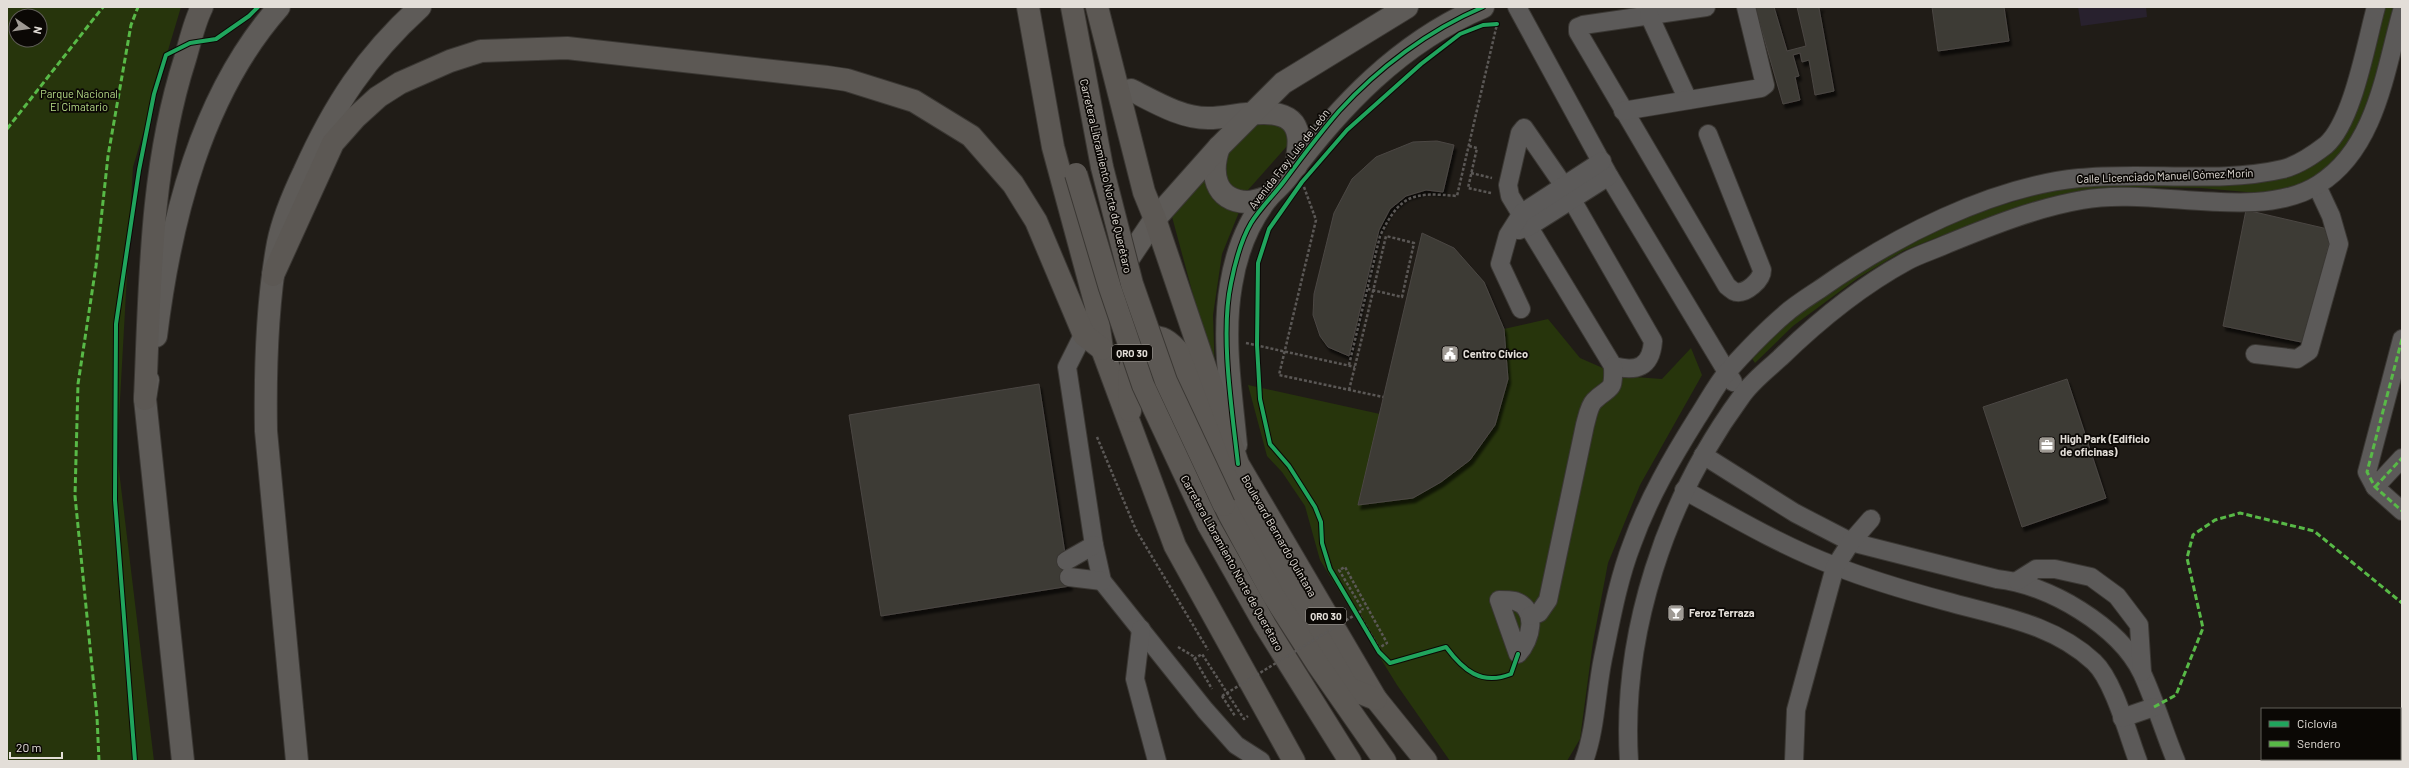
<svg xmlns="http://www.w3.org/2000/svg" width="2409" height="768" font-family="Barlow,sans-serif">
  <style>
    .education { fill: #28212e }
    .green { fill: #27350c; fill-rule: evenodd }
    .building { fill: #3d3a36; stroke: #4b4743; filter: url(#shadow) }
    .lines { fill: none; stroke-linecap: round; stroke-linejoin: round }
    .minor-casing { stroke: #3a3733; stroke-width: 20 }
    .major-casing { stroke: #3a3733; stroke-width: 24 }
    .highway-casing { stroke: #3a3733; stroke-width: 24 }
    .path { stroke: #5b5856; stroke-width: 2.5; stroke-dasharray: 3 2; stroke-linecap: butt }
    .minor { stroke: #5c5a59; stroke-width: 18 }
    .major { stroke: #5e5b58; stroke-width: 22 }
    .highway { stroke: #5c5854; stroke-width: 22 }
    .highway-bridge-casing { stroke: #3a3733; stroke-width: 24; stroke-linecap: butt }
    .path-bridge { stroke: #5b5856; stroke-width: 2.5; stroke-dasharray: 3 2; stroke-linecap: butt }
    .highway-bridge { stroke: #5c5854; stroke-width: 22 }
    .quiet { stroke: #58b947; stroke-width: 3; stroke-dasharray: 6 3; stroke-linecap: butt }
    .cycleway-casing { stroke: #0b0805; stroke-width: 6 }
    .cycleway { stroke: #20a55d; stroke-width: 4 }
    .labels { text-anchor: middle; stroke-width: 3.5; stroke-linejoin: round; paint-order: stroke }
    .shield { fill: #0b0805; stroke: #a29e99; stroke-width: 1 }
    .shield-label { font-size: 10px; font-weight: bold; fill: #e3ded8 }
    .park-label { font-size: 11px; fill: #b6db87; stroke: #0b0805 }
    .street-label { font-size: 11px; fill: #e3ded8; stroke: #0b0805 }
    .poi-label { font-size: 11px; font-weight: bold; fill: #e3ded8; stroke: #0b0805; text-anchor: start }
  </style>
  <defs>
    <filter id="shadow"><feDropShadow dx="2.5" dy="4.5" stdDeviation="1" flood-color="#0009"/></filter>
  </defs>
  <rect width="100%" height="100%" fill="#201c17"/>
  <path class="education" d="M 2078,7 L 2146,7 L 2147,17 L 2081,26 Z"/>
  <g class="green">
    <path d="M 7,7 L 181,7 L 133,167 L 117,454 L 154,761 L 7,761 ZM 16,16 L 40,16 L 40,40 L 16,40 Z"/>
    <path d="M 2383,7 L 2397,7 L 2370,115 L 2345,155 L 2308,182 L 2269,194 L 2201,188 L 2138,187 L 2074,196 L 1974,223 L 1903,251 L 1858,278 L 1793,326 L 1755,363 L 1751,357 L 1785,321 L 1849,273 L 1966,216 L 2072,184 L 2263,176 L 2333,143 Z"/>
    <path d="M 1254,117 L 1287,124 L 1287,146 L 1248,190 L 1222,254 L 1213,315 L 1215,376 L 1171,213 Z"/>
    <path d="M 1548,319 L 1580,358 L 1621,376 L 1662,379 L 1691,348 L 1702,375 L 1640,485 L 1608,563 L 1593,642 L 1580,739 L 1567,761 L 1450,761 L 1397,685 L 1320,560 L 1305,506 L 1282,472 L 1267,456 L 1248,385 L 1380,414 L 1358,505 L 1413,498 L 1441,482 L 1470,460 L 1495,425 L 1508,379 L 1504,329 Z"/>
  </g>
  <g class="building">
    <path d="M 1755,7 L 1774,7 L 1787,51 L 1806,46 L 1797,7 L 1822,7 L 1819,8 L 1834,91 L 1815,95 L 1809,60 L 1802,62 L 1800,53 L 1793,55 L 1799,76 L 1795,77 L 1800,100 L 1783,104 Z"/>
    <path d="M 1932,7 L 2004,7 L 2009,41 L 1938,51 Z"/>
    <path d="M 1437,141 L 1454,145 L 1443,192 L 1426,190 L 1406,196 L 1390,209 L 1379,230 L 1349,356 L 1328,347 L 1320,336 L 1313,315 L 1314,294 L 1334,213 L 1352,179 L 1376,157 L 1413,142 Z"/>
    <path d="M 2246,210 L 2332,230 L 2306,343 L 2223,326 Z"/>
    <path d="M 1422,233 L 1454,248 L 1484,282 L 1504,329 L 1508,379 L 1495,425 L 1470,460 L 1441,482 L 1413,498 L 1358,505 Z"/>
    <path d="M 2067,379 L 2106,498 L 2022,527 L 1983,407 Z"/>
    <path d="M 1039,384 L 1070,586 L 881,616 L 849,415 Z"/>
  </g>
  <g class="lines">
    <defs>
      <g id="minor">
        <path d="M 1517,7 L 1609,176 L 1733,382"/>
        <path d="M 1706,7 L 1583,25 L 1578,27 L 1578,32 L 1727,286 C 1730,288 1732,291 1736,292 C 1746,294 1762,280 1762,270 L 1708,134"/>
        <path d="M 1649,15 L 1688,100"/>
        <path d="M 1623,111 L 1761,88 L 1765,85 L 1746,7"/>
        <path d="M 1524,128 L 1564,186 L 1653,341 C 1651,368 1636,372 1613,366 L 1510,196 L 1508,185 L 1520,133 Z"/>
        <path d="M 1519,230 L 1530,226 L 1609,176"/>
        <path d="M 1521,309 L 1500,264 L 1508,235 L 1522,213 L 1602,161"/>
        <path d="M 1089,323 L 1067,367 L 1094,545 L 1102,581 L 1205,710 L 1236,745 L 1261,761"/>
        <path d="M 2402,339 L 2367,472 L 2375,487 L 2402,511"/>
        <path d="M 2255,354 L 2297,359 L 2309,351 L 2339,244 L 2331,216 L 2317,186"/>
        <path d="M 1703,455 L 1795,513 L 1851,542 L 1997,579 C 2048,584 2119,626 2142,673 C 2155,701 2164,732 2176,761"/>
        <path d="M 2375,487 L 2402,458"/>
        <path d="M 1684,490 C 1733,517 1782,546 1835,566 C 1870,580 1908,591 1945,601 C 1998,616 2052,623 2094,662 C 2114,681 2128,735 2138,761"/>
        <path d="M 1066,561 L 1094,545"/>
        <path d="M 1069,577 L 1102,581"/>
        <path d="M 2017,581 L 2036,569 L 2055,569 L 2091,577 L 2117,596 L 2139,625 L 2142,672"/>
        <path d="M 1499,600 C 1504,600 1510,600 1515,601 C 1539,609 1531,640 1518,654 Z"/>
        <path d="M 1530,616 L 1539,613 L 1548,600 L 1585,425 C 1587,418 1589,406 1594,401 C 1610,385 1614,394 1613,366"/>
        <path d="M 1141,629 L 1135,679 L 1157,761"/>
        <path d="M 2122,718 L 2154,707"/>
        <path d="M 1584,761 C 1596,728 1596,692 1603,658 C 1611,620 1618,580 1632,544 C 1648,499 1672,458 1697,418 C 1707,403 1716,385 1728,371 C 1745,352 1765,331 1785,314 C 1795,305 1808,297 1820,289 C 1892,238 1990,187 2079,178 C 2145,171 2219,184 2283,169 C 2299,165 2313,155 2326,145 C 2353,121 2366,43 2376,7"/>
        <path d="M 1629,761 C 1621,634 1666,499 1741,397 C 1751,382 1767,370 1780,358 C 1818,321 1861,286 1907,261 C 1920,254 1934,250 1947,244 C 1991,226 2036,208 2082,200 C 2152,186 2260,223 2319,184 C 2376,148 2385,71 2402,11"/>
        <path d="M 1794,761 L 1796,710 L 1835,567 L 1851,542 L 1871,519"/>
      </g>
      <g id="major">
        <path d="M 1131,90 C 1155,102 1181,118 1208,118 C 1232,119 1292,98 1298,135 C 1300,144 1297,157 1296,166"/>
        <path d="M 1219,147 C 1210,172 1214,201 1247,202 C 1254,202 1262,199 1268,197"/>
        <path d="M 1118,274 L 1155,219 L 1219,147 L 1283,83 L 1407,7"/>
        <path d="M 156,336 C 170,222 201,95 279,7"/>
        <path d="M 148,380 L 145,399 L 183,761"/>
        <path d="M 1236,445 C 1231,392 1222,337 1231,285 C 1236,254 1248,222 1268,197 C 1274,190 1281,185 1287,177 C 1339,107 1400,42 1483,7"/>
        <path d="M 297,761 L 266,431 C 265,371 267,302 278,243 C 283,218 293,195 304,172 C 334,105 366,56 420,7"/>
      </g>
      <g id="highway">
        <path d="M 1028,7 L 1053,147 L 1096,306 L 1102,349 L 1175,546 L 1294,761"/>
        <path d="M 1072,7 L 1102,167"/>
        <path d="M 1097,7 L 1144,192 L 1155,219 L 1238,464 L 1376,699 L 1426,761"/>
        <path d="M 273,275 L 333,143 L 356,117 L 378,97 L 400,83 L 450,61 L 481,51 L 567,48 L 827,77 L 847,80 L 914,101 L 971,136 L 1013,184 L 1036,221 L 1084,335 L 1102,349"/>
        <path d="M 145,399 C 150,285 150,168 185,59 C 190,42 194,23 202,7"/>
        <path d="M 1130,411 C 1130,382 1125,363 1143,338 C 1159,335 1166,338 1177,350 L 1223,472 L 1348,688 L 1376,699"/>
        <path d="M 1224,505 L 1273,595 L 1318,665 L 1385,761"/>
        <path d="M 1208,524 L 1265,625 L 1350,761"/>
      </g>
    </defs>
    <use href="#minor" class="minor-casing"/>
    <use href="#major" class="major-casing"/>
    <use href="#highway" class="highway-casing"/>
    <g class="path">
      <path d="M 1469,146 L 1477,148 L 1468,188 L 1491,193"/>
      <path d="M 1471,173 L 1492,178"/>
      <path d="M 1304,187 L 1316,220 L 1279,375 L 1383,397"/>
      <path d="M 1246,343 L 1355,367"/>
      <path d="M 1349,365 L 1380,236 C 1400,194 1413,192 1457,196 L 1497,24"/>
      <path d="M 1349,390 C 1362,339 1374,287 1386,236 L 1414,243 L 1402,297 L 1368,289"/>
      <path d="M 1097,437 L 1136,530 L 1208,650"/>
      <path d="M 1360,616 L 1379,648 L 1387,643 L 1345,567 L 1339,570 L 1363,610"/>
      <path d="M 1178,647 L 1193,656 L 1212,689"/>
      <path d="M 1194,659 L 1202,654 L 1244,719 L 1248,716"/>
      <path d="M 1222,696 L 1235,716"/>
    </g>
    <use href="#minor" class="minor"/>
    <use href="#major" class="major"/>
    <use href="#highway" class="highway"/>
    <defs>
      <g id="highway-bridge">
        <path d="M 1102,167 L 1132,284 L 1166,381 L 1224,505"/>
        <path d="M 1076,174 L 1110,288 L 1143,385 L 1208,524"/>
      </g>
    </defs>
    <use href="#highway-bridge" class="highway-bridge-casing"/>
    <path class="path-bridge" d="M 1222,696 L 1363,610"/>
    <use href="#highway-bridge" class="highway-bridge"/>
    <g class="quiet">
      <path d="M 7,129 L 103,7"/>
      <path d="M 2402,339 L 2367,472 L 2375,487 L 2402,511"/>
      <path d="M 2375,487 L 2402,458"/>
      <path d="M 2154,707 L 2176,695 L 2203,628 L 2187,558 L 2193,535 L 2215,520 L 2240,513 L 2314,531 L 2402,603"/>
      <path d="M 99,761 L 97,717 L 75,496 L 78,384 L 96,266 L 108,156 L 131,25 L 138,7"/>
    </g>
    <defs>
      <g id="cycleway">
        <path d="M 1497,24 L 1483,25 L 1460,34 L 1421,64 L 1347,130 L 1302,182 L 1269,229 L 1258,263 L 1257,345 L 1260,399 L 1270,444 L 1289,466 L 1315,507 L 1321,522 L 1322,543 L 1330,569 L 1379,652 L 1390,663 L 1446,647 C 1463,670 1481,686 1511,674 L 1518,654"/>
        <path d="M 1238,464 C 1232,410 1220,334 1231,283 C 1235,263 1241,240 1251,223 C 1261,207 1274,195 1285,180 C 1302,157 1320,133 1339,111 C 1378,68 1429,30 1483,7"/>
        <path d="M 135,761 L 115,500 L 116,324 L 139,170 L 154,94 L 166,55 L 190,43 L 216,39 L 249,16 L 258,7"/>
      </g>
    </defs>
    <use href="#cycleway" class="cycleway-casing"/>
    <use href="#cycleway" class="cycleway"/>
  </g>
  <defs>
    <symbol id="civic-square" viewBox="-11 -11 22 22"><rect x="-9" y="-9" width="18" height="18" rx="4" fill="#9f9a94" stroke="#0b0805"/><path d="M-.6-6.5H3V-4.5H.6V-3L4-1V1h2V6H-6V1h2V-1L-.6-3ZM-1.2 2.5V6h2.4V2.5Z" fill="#fff"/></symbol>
    <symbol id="office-square" viewBox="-11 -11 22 22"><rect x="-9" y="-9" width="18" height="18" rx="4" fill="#9f9a94" stroke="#0b0805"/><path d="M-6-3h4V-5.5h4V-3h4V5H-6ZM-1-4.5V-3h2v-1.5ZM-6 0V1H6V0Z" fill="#fff"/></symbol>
    <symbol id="bar-square" viewBox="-11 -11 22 22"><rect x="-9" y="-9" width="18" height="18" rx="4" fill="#9f9a94" stroke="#0b0805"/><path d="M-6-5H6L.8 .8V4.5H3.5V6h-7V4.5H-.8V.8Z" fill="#fff"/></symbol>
  </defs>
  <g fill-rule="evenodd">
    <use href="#civic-square" x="1440" y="344" width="20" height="20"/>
    <use href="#office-square" x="2037" y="435" width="20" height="20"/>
    <use href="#bar-square" x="1666" y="603" width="20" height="20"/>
  </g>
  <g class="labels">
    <g class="shield">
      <rect x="1112" y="345" width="40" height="16" rx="3"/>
      <rect x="1306" y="608" width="40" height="16" rx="3"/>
    </g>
    <g class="shield-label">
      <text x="1132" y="357">QRO 30</text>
      <text x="1326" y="620">QRO 30</text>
    </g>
    <g class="park-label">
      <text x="79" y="98">Parque Nacional<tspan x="79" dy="13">El Cimatario</tspan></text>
    </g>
    <g class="street-label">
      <text transform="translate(1289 159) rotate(-52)" y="4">Avenida Fray Luis de León</text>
      <text transform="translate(1106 176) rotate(77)" y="4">Carretera Libramiento Norte de Querétaro</text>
      <text transform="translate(2165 176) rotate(-2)" y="4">Calle Licenciado Manuel Gómez Morín</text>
      <text transform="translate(1279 536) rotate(60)" y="4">Boulevard Bernardo Quintana</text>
      <text transform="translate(1232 563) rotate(61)" y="4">Carretera Libramiento Norte de Querétaro</text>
    </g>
    <g class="poi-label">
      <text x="1463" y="358">Centro Cívico</text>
      <text x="2060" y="443">High Park (Edificio<tspan x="2060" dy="13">de oficinas)</tspan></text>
      <text x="1689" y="617">Feroz Terraza</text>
    </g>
  </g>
  <rect width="2409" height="768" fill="none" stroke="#e3ded8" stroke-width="16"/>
  <rect x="2261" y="708" width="140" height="52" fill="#0b0805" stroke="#615e59"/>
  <rect x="2269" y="721" width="20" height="6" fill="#20a55d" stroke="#615e59"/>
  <text x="2297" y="728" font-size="12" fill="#e3ded8">Ciclovía</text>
  <rect x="2269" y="741" width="20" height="6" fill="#58b947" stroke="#615e59"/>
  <text x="2297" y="748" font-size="12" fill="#e3ded8">Sendero</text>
  <g transform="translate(28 28) rotate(103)"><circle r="19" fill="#0b0805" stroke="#615e59"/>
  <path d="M0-3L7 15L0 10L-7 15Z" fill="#9f9a94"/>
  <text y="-6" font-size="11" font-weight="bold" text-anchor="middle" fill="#e3ded8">N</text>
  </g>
  <path d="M10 752v6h52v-6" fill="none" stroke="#e3ded8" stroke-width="2"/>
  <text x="16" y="752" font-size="12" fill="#e3ded8" stroke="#0b0805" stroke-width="3" paint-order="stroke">20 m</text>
</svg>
